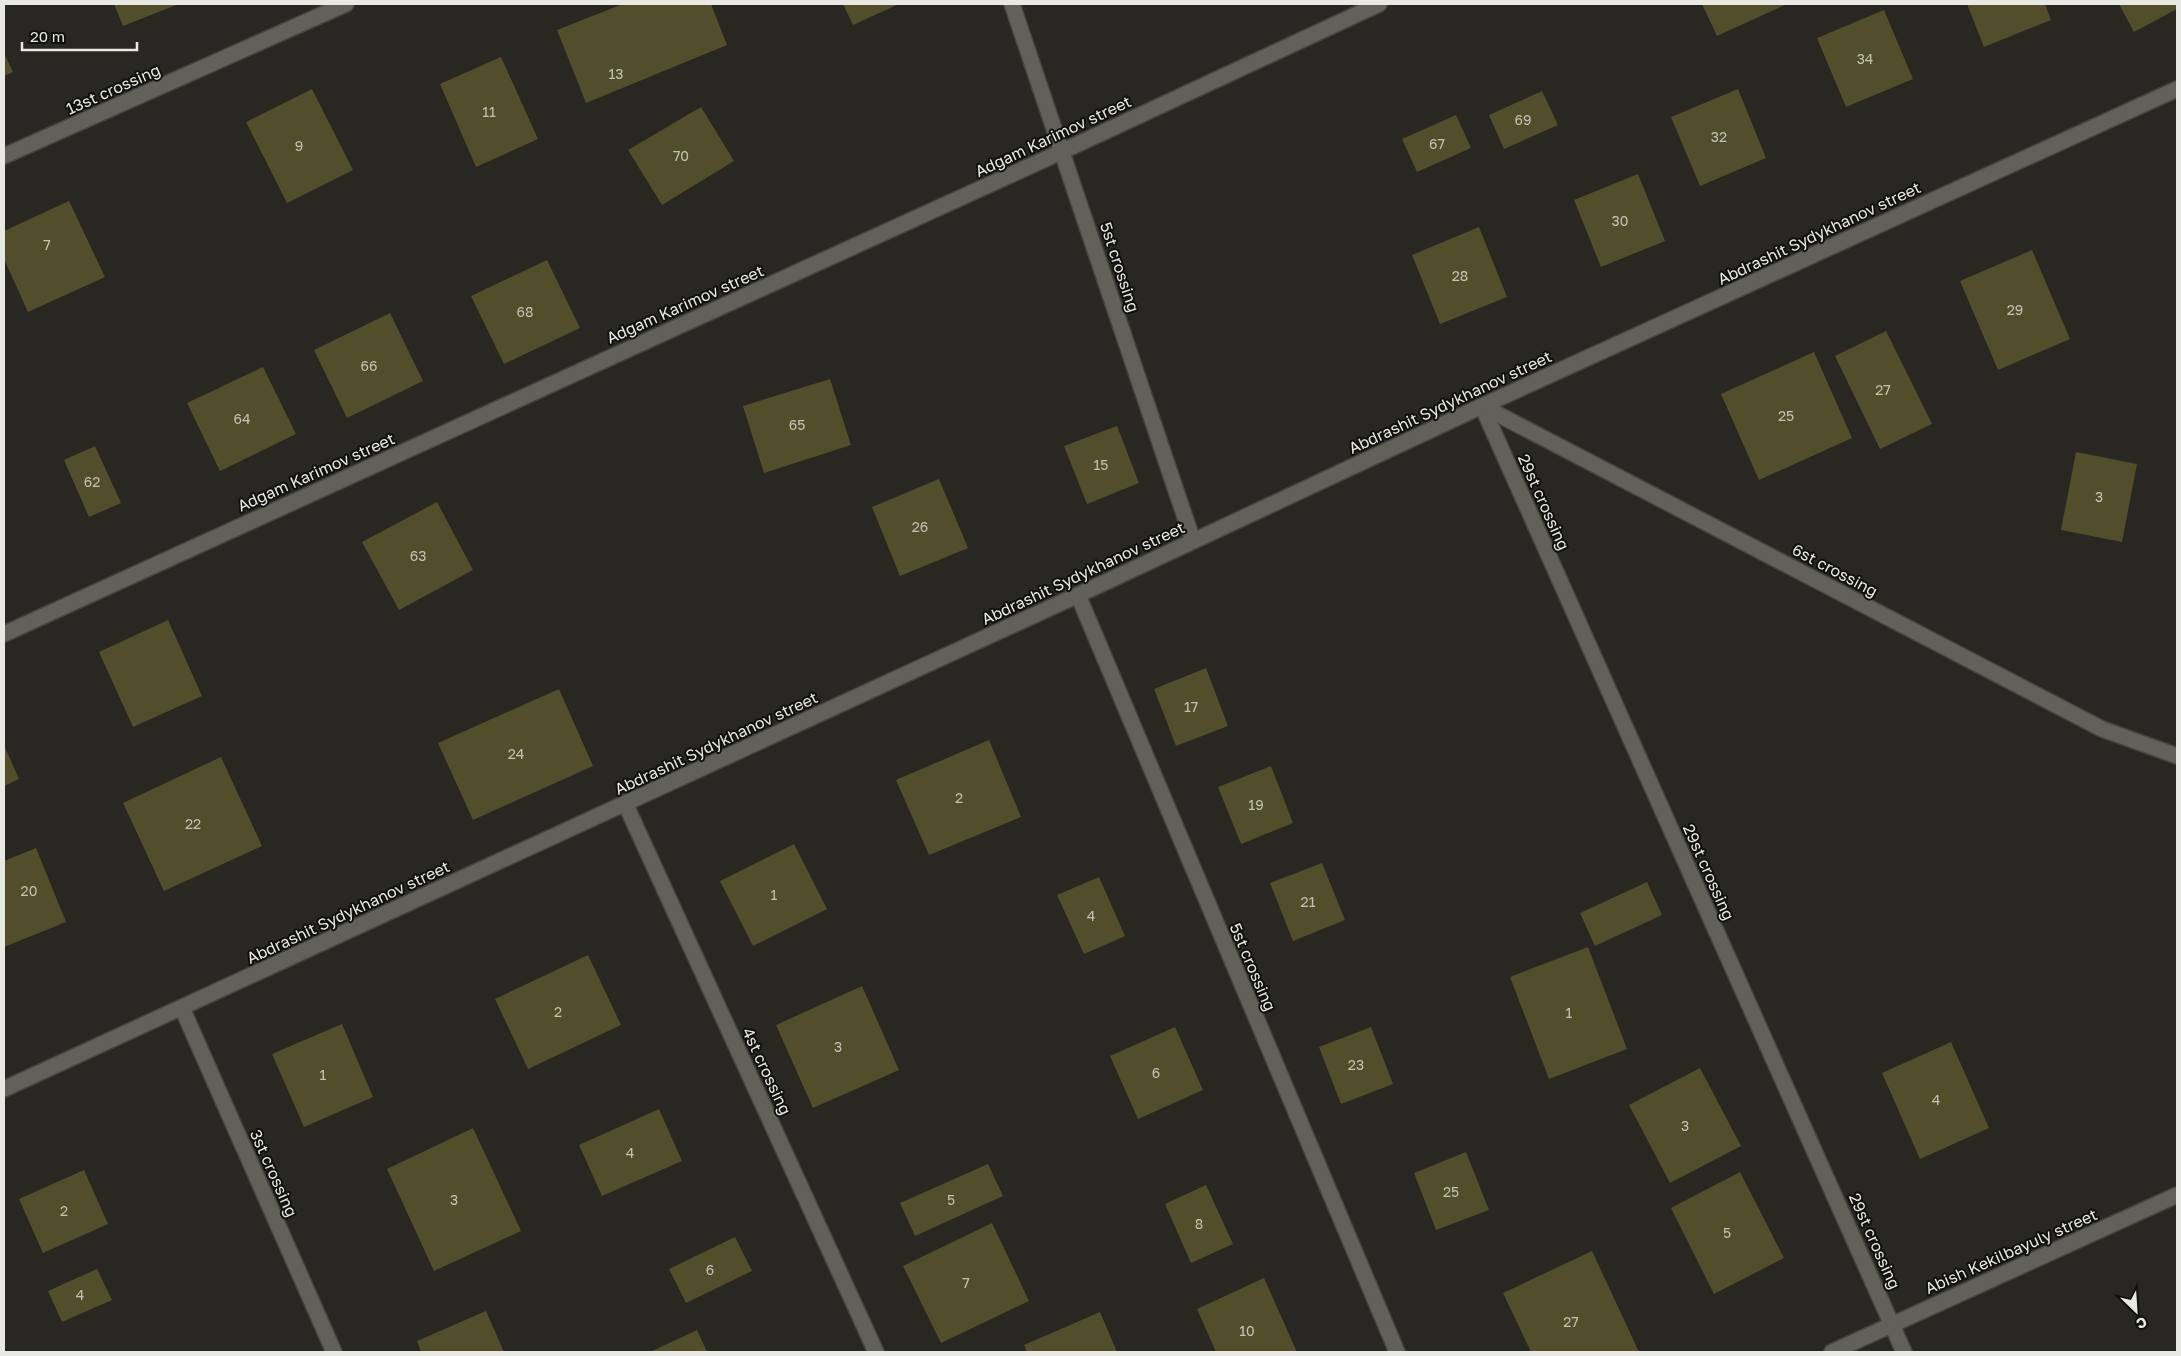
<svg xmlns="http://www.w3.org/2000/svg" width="2181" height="1356" font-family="'Golos Text',sans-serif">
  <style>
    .building { fill: #524d2b }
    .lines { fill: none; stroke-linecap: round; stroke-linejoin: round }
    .street-casing { stroke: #45443e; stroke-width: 18 }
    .street { stroke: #626159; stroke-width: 15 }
    .labels { text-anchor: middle; stroke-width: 4; stroke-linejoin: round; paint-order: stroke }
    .number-label { font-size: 14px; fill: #c3c2b6 }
    .street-label { font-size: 16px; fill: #e9e9e4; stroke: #10100d }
  </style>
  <rect width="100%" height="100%" fill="#282721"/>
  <g class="building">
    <path d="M 114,4 L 179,4 L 123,26 Z"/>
    <path d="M 623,4 L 711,4 L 727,45 L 586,103 L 557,30 Z"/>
    <path d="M 843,4 L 899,4 L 853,25 Z"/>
    <path d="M 1702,4 L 1787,4 L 1717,36 Z"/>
    <path d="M 1967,4 L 2045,4 L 2051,20 L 1984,47 Z"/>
    <path d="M 2119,4 L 2177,4 L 2177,9 L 2134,32 Z"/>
    <path d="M 1884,10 L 1913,79 L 1846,107 L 1817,38 Z"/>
    <path d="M 4,53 L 13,72 L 4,76 Z"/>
    <path d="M 501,57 L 538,139 L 476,167 L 440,84 Z"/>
    <path d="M 312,89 L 353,170 L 287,203 L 246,122 Z"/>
    <path d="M 1738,89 L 1766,158 L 1700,186 L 1671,117 Z"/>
    <path d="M 1542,91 L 1558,125 L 1504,149 L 1489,115 Z"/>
    <path d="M 701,107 L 734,161 L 662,205 L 628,150 Z"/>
    <path d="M 1456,115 L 1471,148 L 1417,172 L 1402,139 Z"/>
    <path d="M 1638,174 L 1665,241 L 1601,267 L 1574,200 Z"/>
    <path d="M 69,201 L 105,277 L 28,312 L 4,259 L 4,231 Z"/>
    <path d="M 1479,227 L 1507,297 L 1440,324 L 1412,255 Z"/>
    <path d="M 2032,250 L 2070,339 L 1998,370 L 1960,281 Z"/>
    <path d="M 547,260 L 580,328 L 504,364 L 471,296 Z"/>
    <path d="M 390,313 L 423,381 L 347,418 L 314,350 Z"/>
    <path d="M 1886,331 L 1932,424 L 1880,449 L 1835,356 Z"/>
    <path d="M 1814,352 L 1852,438 L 1759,480 L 1721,394 Z"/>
    <path d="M 263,367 L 296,434 L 220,471 L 187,403 Z"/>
    <path d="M 830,379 L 851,445 L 764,473 L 743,406 Z"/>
    <path d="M 1117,426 L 1139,483 L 1087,504 L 1064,446 Z"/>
    <path d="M 95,446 L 121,503 L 89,517 L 64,460 Z"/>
    <path d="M 2076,452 L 2137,464 L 2122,542 L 2061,530 Z"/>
    <path d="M 939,479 L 968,548 L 900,576 L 872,507 Z"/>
    <path d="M 437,502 L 473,570 L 399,610 L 362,542 Z"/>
    <path d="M 168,620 L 202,696 L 133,727 L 99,652 Z"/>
    <path d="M 1206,668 L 1228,726 L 1176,746 L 1154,689 Z"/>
    <path d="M 559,689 L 593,766 L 473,820 L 438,743 Z"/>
    <path d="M 989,740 L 1021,817 L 929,855 L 896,780 Z"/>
    <path d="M 4,745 L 19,779 L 4,786 Z"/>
    <path d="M 221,757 L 262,846 L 164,891 L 123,803 Z"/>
    <path d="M 1271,766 L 1293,823 L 1241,844 L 1218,787 Z"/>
    <path d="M 794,844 L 827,909 L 753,946 L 720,881 Z"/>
    <path d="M 36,848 L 66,922 L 4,947 L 4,861 Z"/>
    <path d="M 1322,863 L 1345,920 L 1293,941 L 1270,883 Z"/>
    <path d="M 1099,877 L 1125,936 L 1084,954 L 1057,895 Z"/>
    <path d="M 1647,882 L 1662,915 L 1595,946 L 1580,913 Z"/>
    <path d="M 1588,947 L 1627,1049 L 1549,1079 L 1510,977 Z"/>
    <path d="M 588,955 L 621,1025 L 528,1069 L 495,999 Z"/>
    <path d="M 862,986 L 899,1070 L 813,1108 L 776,1025 Z"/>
    <path d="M 342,1024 L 373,1097 L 304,1127 L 272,1054 Z"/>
    <path d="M 1175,1027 L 1203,1090 L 1138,1119 L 1110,1056 Z"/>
    <path d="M 1371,1027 L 1393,1084 L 1341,1104 L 1319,1047 Z"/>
    <path d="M 1951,1042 L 1989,1128 L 1920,1159 L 1882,1073 Z"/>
    <path d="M 1700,1068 L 1741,1146 L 1670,1183 L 1629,1105 Z"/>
    <path d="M 659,1109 L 682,1161 L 602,1196 L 579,1145 Z"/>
    <path d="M 473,1128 L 521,1231 L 434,1271 L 387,1169 Z"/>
    <path d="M 1466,1152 L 1489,1210 L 1436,1230 L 1414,1173 Z"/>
    <path d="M 988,1164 L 1003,1196 L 915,1236 L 900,1203 Z"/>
    <path d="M 84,1170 L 108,1224 L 43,1253 L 19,1199 Z"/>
    <path d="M 1740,1172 L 1784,1258 L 1714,1294 L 1671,1208 Z"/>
    <path d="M 1206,1185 L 1233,1244 L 1191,1263 L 1165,1204 Z"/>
    <path d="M 992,1223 L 1029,1301 L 941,1343 L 903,1266 Z"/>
    <path d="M 735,1237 L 752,1271 L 686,1303 L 669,1269 Z"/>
    <path d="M 1592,1251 L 1639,1352 L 1531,1352 L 1503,1293 Z"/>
    <path d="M 97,1269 L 112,1300 L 62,1322 L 48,1291 Z"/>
    <path d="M 1264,1278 L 1297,1352 L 1216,1352 L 1197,1309 Z"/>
    <path d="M 486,1311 L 504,1352 L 421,1352 L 417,1341 Z"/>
    <path d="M 1100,1312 L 1117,1352 L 1027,1352 L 1024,1345 Z"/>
    <path d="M 697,1330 L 707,1352 L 650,1352 Z"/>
  </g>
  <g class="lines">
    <defs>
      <g id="street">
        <path d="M 1012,4 L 1193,541"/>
        <path d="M 4,156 L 346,4"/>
        <path d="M 1482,406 L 1904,1352"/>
        <path d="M 1482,406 L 2102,729 L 2177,756"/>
        <path d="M 1078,595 L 1397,1352"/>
        <path d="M 4,634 L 1063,151 L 1379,4"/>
        <path d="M 625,803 L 876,1352"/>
        <path d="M 182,1008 L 334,1352"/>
        <path d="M 4,1089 L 1078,595 L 1482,406 L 2177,89"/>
        <path d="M 1832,1352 L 2177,1195"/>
      </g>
    </defs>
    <use href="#street" class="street-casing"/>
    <use href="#street" class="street"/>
  </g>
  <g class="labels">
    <g class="number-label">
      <text x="1865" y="64">34</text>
      <text x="616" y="79">13</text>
      <text x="489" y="117">11</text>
      <text x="1523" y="125">69</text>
      <text x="1719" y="142">32</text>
      <text x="1437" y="149">67</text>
      <text x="299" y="151">9</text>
      <text x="681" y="161">70</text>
      <text x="1620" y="226">30</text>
      <text x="47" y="250">7</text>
      <text x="1460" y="281">28</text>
      <text x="2015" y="315">29</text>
      <text x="525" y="317">68</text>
      <text x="369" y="371">66</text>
      <text x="1883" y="395">27</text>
      <text x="1786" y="421">25</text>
      <text x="242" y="424">64</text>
      <text x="797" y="430">65</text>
      <text x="1101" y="470">15</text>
      <text x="92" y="487">62</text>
      <text x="2099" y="502">3</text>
      <text x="920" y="532">26</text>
      <text x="418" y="561">63</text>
      <text x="1191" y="712">17</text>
      <text x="516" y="759">24</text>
      <text x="959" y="803">2</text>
      <text x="1256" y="810">19</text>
      <text x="193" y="829">22</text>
      <text x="29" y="896">20</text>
      <text x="774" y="900">1</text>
      <text x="1308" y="907">21</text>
      <text x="1091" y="921">4</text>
      <text x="558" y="1017">2</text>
      <text x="1569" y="1018">1</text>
      <text x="838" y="1052">3</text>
      <text x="1356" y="1070">23</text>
      <text x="1156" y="1078">6</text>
      <text x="323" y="1080">1</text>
      <text x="1936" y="1105">4</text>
      <text x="1685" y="1131">3</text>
      <text x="630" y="1158">4</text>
      <text x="1451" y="1197">25</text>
      <text x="454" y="1205">3</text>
      <text x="951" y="1205">5</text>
      <text x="64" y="1216">2</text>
      <text x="1199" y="1229">8</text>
      <text x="1727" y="1238">5</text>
      <text x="710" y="1275">6</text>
      <text x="966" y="1288">7</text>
      <text x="80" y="1300">4</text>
      <text x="1571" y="1327">27</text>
      <text x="1247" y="1336">10</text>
    </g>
    <g class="street-label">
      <text transform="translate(113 89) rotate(-24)" y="6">13st crossing</text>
      <text transform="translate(1053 136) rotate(-25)" y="6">Adgam Karimov street</text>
      <text transform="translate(1819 233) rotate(-25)" y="6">Abdrashit Sydykhanov street</text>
      <text transform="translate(1120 267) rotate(72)" y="6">5st crossing</text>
      <text transform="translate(685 304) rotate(-24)" y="6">Adgam Karimov street</text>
      <text transform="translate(1450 402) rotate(-25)" y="6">Abdrashit Sydykhanov street</text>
      <text transform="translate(316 472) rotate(-24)" y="6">Adgam Karimov street</text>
      <text transform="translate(1544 502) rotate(66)" y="6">29st crossing</text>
      <text transform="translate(1835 570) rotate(28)" y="6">6st crossing</text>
      <text transform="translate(1083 573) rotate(-25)" y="6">Abdrashit Sydykhanov street</text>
      <text transform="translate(716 743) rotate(-25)" y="6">Abdrashit Sydykhanov street</text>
      <text transform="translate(1709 872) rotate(66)" y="6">29st crossing</text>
      <text transform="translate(348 912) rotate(-25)" y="6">Abdrashit Sydykhanov street</text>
      <text transform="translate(1253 967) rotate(67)" y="6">5st crossing</text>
      <text transform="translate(767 1071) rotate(65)" y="6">4st crossing</text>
      <text transform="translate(274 1173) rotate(66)" y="6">3st crossing</text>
      <text transform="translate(1875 1241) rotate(66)" y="6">29st crossing</text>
      <text transform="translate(2011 1251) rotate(-24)" y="6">Abish Kekilbayuly street</text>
    </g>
  </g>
  <rect width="2181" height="1356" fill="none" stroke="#e9e9e4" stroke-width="10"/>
  <g transform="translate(2136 1311) rotate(155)" stroke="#10100d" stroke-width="4" paint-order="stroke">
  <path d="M0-4L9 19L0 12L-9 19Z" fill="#e9e9e4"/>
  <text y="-8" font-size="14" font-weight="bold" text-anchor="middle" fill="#e9e9e4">С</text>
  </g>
  <path d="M22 42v8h115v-8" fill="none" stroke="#e9e9e4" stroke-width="2.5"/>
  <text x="30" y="42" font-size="15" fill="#e9e9e4" stroke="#10100d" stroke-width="4" paint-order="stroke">20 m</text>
</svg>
